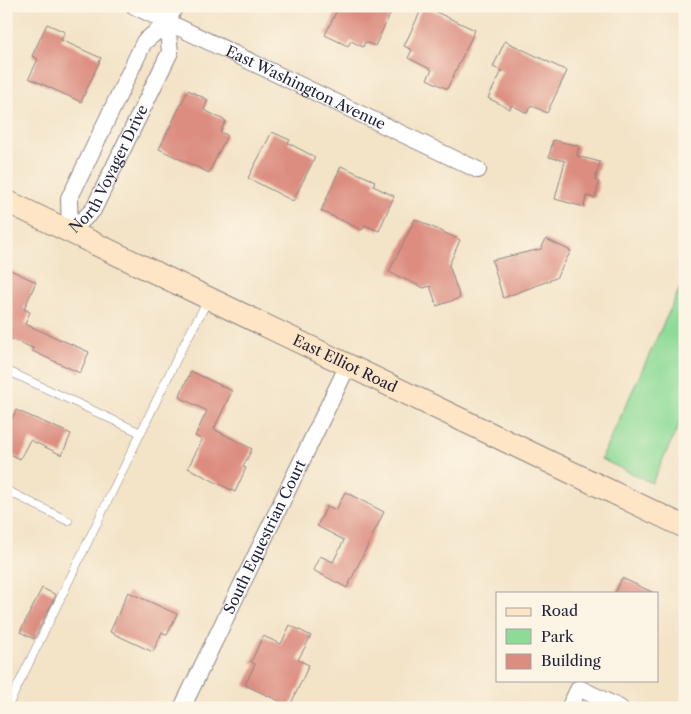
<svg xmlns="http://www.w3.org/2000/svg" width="691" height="714" font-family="'Libre Caslon Text',serif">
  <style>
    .green { fill: #8edb98; stroke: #587e6a }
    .building { fill: #dc8d80 }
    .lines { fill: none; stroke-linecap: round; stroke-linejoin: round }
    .service-casing { stroke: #8a8281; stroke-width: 9 }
    .minor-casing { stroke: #8a8281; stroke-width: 18 }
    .secondary-casing { stroke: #8a8281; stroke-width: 24 }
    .service { stroke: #fff; stroke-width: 8 }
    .minor { stroke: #fff; stroke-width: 16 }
    .secondary { stroke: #fde5c5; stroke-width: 22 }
    .labels { text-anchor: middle; stroke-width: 4.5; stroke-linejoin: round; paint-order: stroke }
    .street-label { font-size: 15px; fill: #22223b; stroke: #fcf5e5 }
  </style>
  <rect width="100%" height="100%" fill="#fcf5e5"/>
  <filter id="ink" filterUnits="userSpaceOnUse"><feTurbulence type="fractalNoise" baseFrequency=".02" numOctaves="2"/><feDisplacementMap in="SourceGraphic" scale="10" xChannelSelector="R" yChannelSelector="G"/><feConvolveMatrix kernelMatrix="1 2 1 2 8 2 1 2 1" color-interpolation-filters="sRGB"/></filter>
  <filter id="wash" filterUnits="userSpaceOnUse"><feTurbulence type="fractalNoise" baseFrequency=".0096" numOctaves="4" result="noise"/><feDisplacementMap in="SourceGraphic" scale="20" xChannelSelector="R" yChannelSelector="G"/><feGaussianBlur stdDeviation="1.12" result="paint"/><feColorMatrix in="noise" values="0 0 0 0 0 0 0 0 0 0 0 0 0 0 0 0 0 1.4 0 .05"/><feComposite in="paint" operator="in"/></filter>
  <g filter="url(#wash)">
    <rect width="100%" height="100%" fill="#f3e3c7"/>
    <path class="green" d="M 685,277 L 685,412 L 652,483 L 601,459 Z"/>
    <g id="blocks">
      <g class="building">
        <path d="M 339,6 L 394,6 L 375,46 L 365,42 L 363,47 L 351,41 L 348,46 L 325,35 Z"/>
        <path d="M 423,6 L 475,30 L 447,89 L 427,79 L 432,70 L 408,58 L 412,50 L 404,46 Z"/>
        <path d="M 47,24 L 65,32 L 61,40 L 101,58 L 81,102 L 29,78 L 38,59 L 32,56 Z"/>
        <path d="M 505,41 L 567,71 L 547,113 L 531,105 L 527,113 L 512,105 L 510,109 L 488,98 L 502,71 L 493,67 Z"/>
        <path d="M 188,90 L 208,100 L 204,110 L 226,121 L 220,132 L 227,135 L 209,173 L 159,149 Z"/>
        <path d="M 272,132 L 290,140 L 288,143 L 315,157 L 293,201 L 248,178 Z"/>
        <path d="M 553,140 L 579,146 L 577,156 L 600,162 L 595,180 L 599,182 L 595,198 L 586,196 L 584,207 L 555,199 L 565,161 L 549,157 Z"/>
        <path d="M 341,166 L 375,181 L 373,186 L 394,196 L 379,231 L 365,225 L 362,230 L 321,211 Z"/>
        <path d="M 415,219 L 460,240 L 449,265 L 460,298 L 437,306 L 430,286 L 424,288 L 389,272 Z"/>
        <path d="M 546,239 L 571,251 L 556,278 L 503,298 L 492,260 L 541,249 Z"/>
        <path d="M 6,268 L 36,282 L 24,309 L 30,312 L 25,324 L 89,352 L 80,373 L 32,351 L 33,348 L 6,337 Z"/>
        <path d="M 191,371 L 232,391 L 214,429 L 252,449 L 243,467 L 246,468 L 235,492 L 188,468 L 202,440 L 195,436 L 207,411 L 179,397 Z"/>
        <path d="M 16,410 L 71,434 L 62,455 L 30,440 L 20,459 L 6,452 L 6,430 Z"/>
        <path d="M 345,492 L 384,512 L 347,588 L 313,570 L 320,556 L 333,562 L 344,540 L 317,526 L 327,506 L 336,510 Z"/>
        <path d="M 622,578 L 654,593 L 615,593 Z"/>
        <path d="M 42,588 L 56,595 L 34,639 L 20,632 Z"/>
        <path d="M 128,592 L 177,614 L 167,635 L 162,632 L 153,652 L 110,632 Z"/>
        <path d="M 290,625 L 311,636 L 298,660 L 309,665 L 290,706 L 245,685 L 255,664 L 251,662 L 263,636 L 281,644 Z"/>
      </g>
    </g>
  </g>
  <g filter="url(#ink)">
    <use href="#blocks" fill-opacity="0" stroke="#8a8281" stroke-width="1"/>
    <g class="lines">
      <defs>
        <g id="service">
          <path d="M 6,370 L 141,433"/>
          <path d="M 6,490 L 68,521"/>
          <path d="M 7,708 L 181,350 L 208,300"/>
        </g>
        <g id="minor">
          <path id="s1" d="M 134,6 L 478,170"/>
          <path d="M 70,232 L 69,198 L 74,189 L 144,42 L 167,23 L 175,6"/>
          <path id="s2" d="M 70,232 L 93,210 L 170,52 L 167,23"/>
          <path id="s3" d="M 182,708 L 348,365"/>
          <path d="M 569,708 L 579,688 L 620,708"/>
        </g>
        <g id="secondary">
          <path id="s4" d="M 6,201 L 685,527"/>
        </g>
      </defs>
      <use href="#service" class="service-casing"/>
      <use href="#minor" class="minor-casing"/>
      <use href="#secondary" class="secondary-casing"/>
      <use href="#service" class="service"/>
      <use href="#minor" class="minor"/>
      <use href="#secondary" class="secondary"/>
    </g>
  </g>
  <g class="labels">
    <g class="street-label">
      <text dy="5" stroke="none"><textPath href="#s1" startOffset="190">East Washington Avenue</textPath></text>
      <text dy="5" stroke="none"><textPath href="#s2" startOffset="75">North Voyager Drive</textPath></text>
      <text dy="5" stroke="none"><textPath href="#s4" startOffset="376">East Elliot Road</textPath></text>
      <text dy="5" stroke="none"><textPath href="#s3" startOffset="190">South Equestrian Court</textPath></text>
    </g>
  </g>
  <rect width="691" height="714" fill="none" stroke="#fcf5e5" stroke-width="25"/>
  <rect x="496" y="592" width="162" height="90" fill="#fcf5e5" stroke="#a5a1a1"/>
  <rect x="506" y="608" width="25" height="8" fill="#fde5c5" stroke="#a5a1a1"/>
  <text x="541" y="616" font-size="15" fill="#22223b">Road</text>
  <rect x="506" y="629" width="25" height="15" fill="#8edb98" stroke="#a5a1a1"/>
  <text x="541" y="642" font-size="15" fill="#22223b">Park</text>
  <rect x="506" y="654" width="25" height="15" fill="#dc8d80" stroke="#a5a1a1"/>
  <text x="541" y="666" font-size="15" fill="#22223b">Building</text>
</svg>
